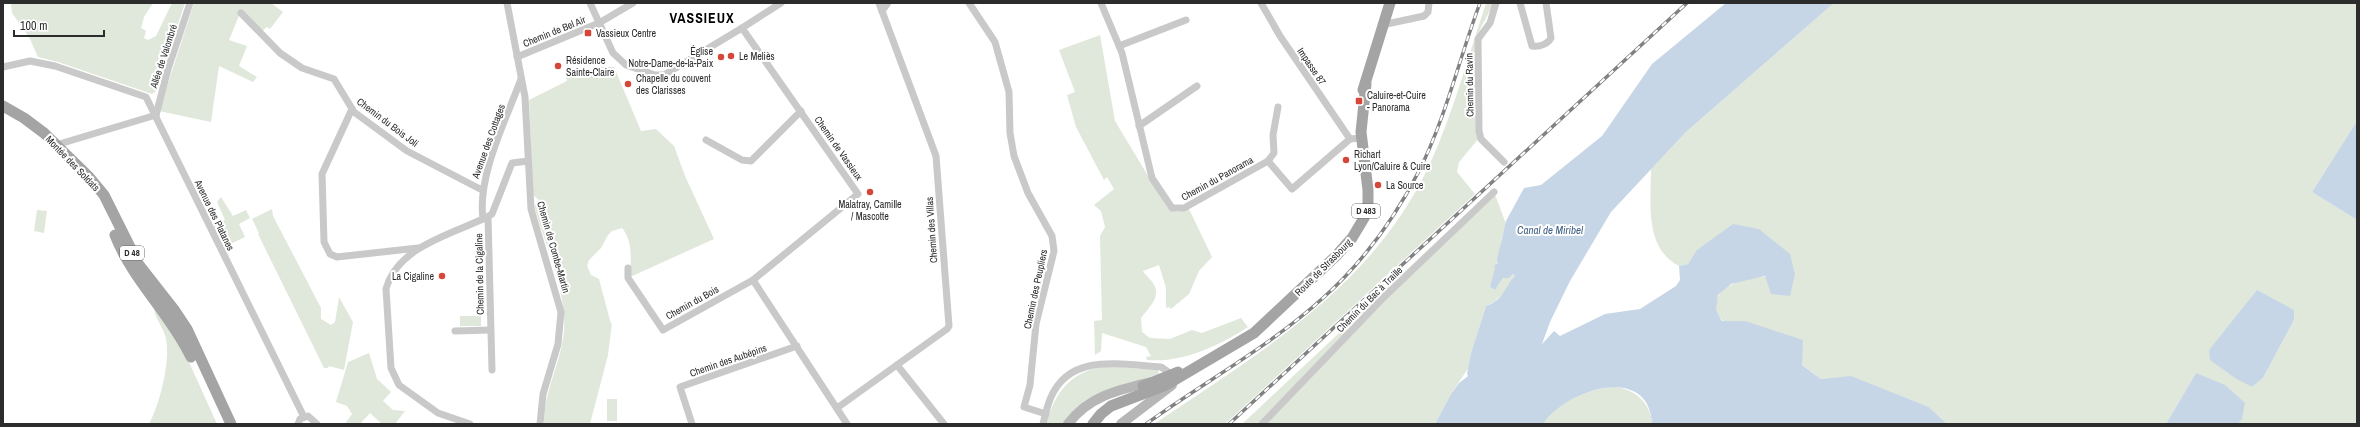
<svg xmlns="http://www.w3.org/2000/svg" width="2360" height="427" font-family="'Archivo Narrow',sans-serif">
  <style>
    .green { fill: #dfe8da; fill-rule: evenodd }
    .water { fill: #c7d6e7 }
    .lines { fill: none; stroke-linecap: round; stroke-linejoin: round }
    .street { stroke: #c9c9c9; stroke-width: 7 }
    .secondary { stroke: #b6b6b6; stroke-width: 10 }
    .primary { stroke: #a4a4a4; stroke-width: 11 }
    .rail-casing { stroke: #818181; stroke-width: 3.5 }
    .rail { stroke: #fff; stroke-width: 2; stroke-dasharray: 6; stroke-linecap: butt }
    .poi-dot { fill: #d6473a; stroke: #fff; stroke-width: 1.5 }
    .labels { text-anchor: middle; stroke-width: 4; stroke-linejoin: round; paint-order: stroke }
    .shield { fill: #fff; stroke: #6b6b6b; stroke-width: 1 }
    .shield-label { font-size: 9px; font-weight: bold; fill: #2c2c2c }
    .street-label { font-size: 10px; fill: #2c2c2c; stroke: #fff }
    .poi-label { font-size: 10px; fill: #2c2c2c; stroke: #fff; text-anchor: start }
    .water-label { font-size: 11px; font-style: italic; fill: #416186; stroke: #fff }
    .district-label { font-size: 14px; font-weight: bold; letter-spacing: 1px; fill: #000; stroke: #fff }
  </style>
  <rect width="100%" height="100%" fill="#fff"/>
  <g class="green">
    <path d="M 11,3 L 153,3 L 144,17 L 141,28 L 146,31 L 144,38 L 148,40 L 156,36 L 172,3 L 185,3 L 156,91 L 152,94 L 58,62 L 38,57 L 29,37 L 12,13 Z"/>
    <path d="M 194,3 L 271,3 L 283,12 L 270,29 L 267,27 L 261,32 L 241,11 L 229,40 L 247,46 L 239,66 L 257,77 L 253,82 L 219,66 L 211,122 L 159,111 Z"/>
    <path d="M 1486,3 L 1494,3 L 1478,33 L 1480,137 L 1459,162 L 1457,172 L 1475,194 L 1225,424 L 1154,424 C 1262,351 1370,289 1429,166 C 1453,114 1468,57 1486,3 Z"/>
    <path d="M 1834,3 L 2357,3 L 2357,121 L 2312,192 L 2357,220 L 2357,424 L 2238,424 L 2242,419 L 2196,373 L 2166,424 L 1947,424 L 1929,407 L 1851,377 L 1821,379 L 1745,321 L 1723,321 L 1715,310 C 1716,306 1716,299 1719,295 C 1730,276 1775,276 1795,274 L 1698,250 L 1688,264 L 1679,266 C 1644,248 1651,202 1651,169 L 1686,132 ZM 2294,320 L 2263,378 L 2252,387 L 2209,350 L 2232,324 Z"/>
    <path d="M 1100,35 L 1115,121 L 1168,209 L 1177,212 L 1189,209 L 1212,257 L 1199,271 L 1189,294 L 1171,309 L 1169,307 L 1166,308 L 1166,288 L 1159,265 L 1143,271 C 1146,276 1153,281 1155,287 C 1160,299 1147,309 1141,318 L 1142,332 L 1150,338 L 1170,339 L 1192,330 L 1202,333 L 1241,318 L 1248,327 C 1219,346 1182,363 1147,360 L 1146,357 L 1151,356 L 1146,347 L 1102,333 L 1101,351 L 1095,355 L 1094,321 L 1102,320 L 1100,236 L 1105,227 L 1101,211 L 1094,205 L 1114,189 L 1107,177 L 1104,180 L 1076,127 L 1067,95 L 1075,92 L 1059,50 Z"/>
    <path d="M 602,67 L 614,67 L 641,131 L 656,129 L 674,146 L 685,176 L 714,239 L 630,277 C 631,260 633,241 622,228 L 612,231 L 608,235 L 601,248 L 589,260 L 587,266 L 591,275 L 599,279 L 611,324 L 612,323 L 608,355 L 590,424 L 544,424 C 544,389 561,364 564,331 C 567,292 545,244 534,206 L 539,200 L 533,195 L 529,100 L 567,81 L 566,78 L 585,70 Z"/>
    <path d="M 1493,189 L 1506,224 L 1501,240 L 1498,264 L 1490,287 L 1495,290 L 1503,278 L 1509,278 L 1513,274 L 1515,276 L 1507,290 L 1494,302 L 1486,306 L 1471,353 L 1469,367 L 1451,394 L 1435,424 L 1242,424 Z"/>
    <path d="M 221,197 L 233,216 L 246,210 L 250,218 L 239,224 L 245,237 L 224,247 L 213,226 L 225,220 L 217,202 Z"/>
    <path d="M 272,209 L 273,216 L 321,308 L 321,319 L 331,325 L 335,322 L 339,297 L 353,322 L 344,370 L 329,366 L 328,368 L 324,368 L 258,234 L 259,233 L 252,219 Z"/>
    <path d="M 37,210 L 47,211 L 44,233 L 34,231 Z"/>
    <path d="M 154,306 L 184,351 L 217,424 L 149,424 C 160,404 172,357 165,335 C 162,326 153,315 154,306 Z"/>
    <rect x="460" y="316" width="21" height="10"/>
    <path d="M 369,353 L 377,379 L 391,392 L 383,401 L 393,410 L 405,411 L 395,424 L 382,424 L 370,413 L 360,424 L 345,424 L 352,414 L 347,406 L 336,402 L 348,362 Z"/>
    <path d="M 1103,366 L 1158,370 L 1159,374 L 1118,387 L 1063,424 L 1046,424 C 1056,391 1069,374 1103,366 Z"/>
    <path d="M 1613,387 C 1634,388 1651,403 1652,424 L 1543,424 C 1557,401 1588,389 1613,387 Z"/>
    <rect x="607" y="399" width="10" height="22"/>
  </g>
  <g class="water">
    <path d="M 1726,3 L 1834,3 L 1686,132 L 1611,212 L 1570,281 L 1550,322 L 1542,344 L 1554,331 L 1560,336 L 1605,314 L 1640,309 L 1676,286 L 1680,280 L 1679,266 L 1688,264 L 1697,250 L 1733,224 L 1759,229 L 1790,254 L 1795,274 L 1790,296 L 1771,294 L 1765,276 L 1731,284 L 1718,295 L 1716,310 L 1722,321 L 1745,321 L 1803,340 L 1802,365 L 1821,379 L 1851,376 L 1929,407 L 1947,424 L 1652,424 C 1649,362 1565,390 1543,424 L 1435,424 L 1451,394 L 1459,383 L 1468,376 L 1467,374 L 1471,353 L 1486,306 C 1504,300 1505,286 1515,276 L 1513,274 L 1509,278 L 1503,278 L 1495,290 L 1490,287 L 1495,268 L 1494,265 L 1498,264 L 1497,259 L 1506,221 L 1524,188 L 1541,185 L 1602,136 L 1652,64 Z"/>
    <path d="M 2357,121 L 2357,220 L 2312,192 Z"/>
    <path d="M 2257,290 L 2294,310 L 2294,320 L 2263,378 L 2252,387 L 2235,378 L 2210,360 L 2209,350 Z"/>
    <path d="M 2196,373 L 2225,385 L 2245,403 L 2242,419 L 2238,424 L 2166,424 Z"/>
  </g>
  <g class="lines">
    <g class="street">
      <path d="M 507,3 L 525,97 L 531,209 L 561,312 L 558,344 L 543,394 L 540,424"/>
      <path d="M 590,3 L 613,53 L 626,65 L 655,75 L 664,75 L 742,28 L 858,194 L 753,280 L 847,424"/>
      <path d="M 969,3 L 995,42 L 1009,92 L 1010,133 L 1014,156 L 1028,193 L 1052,236 L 1054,251 L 1036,324 L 1030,385 L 1024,407 L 1046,414"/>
      <path d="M 1101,3 L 1122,53 L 1152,178 L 1172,208 L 1184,208 L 1268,161 L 1292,189 L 1350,139 L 1361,138"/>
      <path d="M 1261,3 L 1280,36 L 1350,139"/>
      <path d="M 1496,3 L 1490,23 L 1478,39 L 1479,131 L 1481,139 L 1504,162"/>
      <path d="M 1520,3 L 1532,46 C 1540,47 1548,44 1551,38 L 1546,3"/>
      <path d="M 882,11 L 888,3"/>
      <path d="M 241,13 L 280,53 L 302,68 L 334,79 L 354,112 L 407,151 L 482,190"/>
      <path d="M 1382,25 L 1424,16 L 1428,12 L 1429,3"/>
      <path d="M 742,28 L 781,3"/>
      <path d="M 1119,46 L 1186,20"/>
      <path d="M 517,57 L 599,23 L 633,3"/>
      <path d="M 3,67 L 30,61 L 55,66 L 146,97 L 304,417"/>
      <path d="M 352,109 L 322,174 L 324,242 L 330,254 L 337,257 L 418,248"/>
      <path d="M 156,115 L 168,69 L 190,3"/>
      <path d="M 1139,126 L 1197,86"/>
      <path d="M 706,140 L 742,160 L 751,161 L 801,111"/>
      <path d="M 56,145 L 156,115"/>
      <path d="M 1268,161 L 1274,153 L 1273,135 L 1278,107"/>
      <path d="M 488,217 L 492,370"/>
      <path d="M 483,219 L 492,214 L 512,163 L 528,161"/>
      <path d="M 628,268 L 628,278 L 663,330 L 753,280"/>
      <path d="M 455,331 L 490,330"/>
      <path d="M 897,365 L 944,424"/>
      <path d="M 837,408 L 947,329 L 949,326 L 936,156 L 879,3"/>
      <path d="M 298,424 L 300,419 L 308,416 L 317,424"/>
      <path d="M 470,424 L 438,413 L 399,385 L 391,368 L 386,289 C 397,248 448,235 483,219 C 477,176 506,120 521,79"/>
      <path d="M 692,424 L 680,387 L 797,346"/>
      <path d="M 1043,424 C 1045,415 1047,406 1051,397 C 1071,352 1122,365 1161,367 L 1167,371 L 1170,378"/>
      <path d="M 1262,424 L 1382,299 L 1494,192"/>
    </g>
    <g class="secondary">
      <path d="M 1068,424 C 1089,396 1118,390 1151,382"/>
      <path d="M 1121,424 L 1172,385"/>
    </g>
    <g class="primary">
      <path d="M 1363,90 L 1390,3"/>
      <path d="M 3,106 L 24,118 L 44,133 L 89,177 L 104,195 L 139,265 L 175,311 L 187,329 L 231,424"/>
      <path d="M 115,235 C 133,281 170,313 191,357"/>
      <path d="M 1143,386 L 1178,372"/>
      <path d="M 1093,424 L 1101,414 L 1111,406 L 1166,385 L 1254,333 L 1336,256 L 1352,238 L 1364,218 L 1368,203 L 1368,190 L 1361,132 L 1366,84"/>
    </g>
    <defs>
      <g id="rail">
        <path d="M 1146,424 C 1204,382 1269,347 1323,298 C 1362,263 1395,218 1419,171 C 1446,117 1459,59 1480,3"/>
        <path d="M 1229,424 L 1687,3"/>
      </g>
    </defs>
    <use href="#rail" class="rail-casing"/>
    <use href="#rail" class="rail"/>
  </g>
  <g class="poi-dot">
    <rect x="584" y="29" width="8" height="8" rx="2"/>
    <circle cx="731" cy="56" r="4"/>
    <circle cx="721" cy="57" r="4"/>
    <circle cx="558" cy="66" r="4"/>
    <circle cx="628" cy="84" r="4"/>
    <rect x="1355" y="97" width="8" height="8" rx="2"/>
    <circle cx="1346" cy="160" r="4"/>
    <circle cx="1378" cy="185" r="4"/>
    <circle cx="870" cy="192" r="4"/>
    <circle cx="442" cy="276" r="4"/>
  </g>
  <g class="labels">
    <g class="shield">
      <rect x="1352" y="204" width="28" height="14" rx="3"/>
      <rect x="120" y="246" width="24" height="14" rx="3"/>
    </g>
    <g class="shield-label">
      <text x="1366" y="214">D 483</text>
      <text x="132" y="256">D 48</text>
    </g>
    <g class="street-label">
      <text transform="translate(554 31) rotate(-22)" y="4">Chemin de Bel Air</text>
      <text transform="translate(163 56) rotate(-72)" y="4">Allée de Valombré</text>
      <text transform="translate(1312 66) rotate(56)" y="4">Impasse 87</text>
      <text transform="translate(1469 85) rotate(-91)" y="4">Chemin du Ravin</text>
      <text transform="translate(388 122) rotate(37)" y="4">Chemin du Bois Joli</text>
      <text transform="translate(488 141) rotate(-70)" y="4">Avenue des Cottages</text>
      <text transform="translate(839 148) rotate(55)" y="4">Chemin de Vassieux</text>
      <text transform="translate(73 163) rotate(46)" y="4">Montée des Soldats</text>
      <text transform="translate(1217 178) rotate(-29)" y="4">Chemin du Panorama</text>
      <text transform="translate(215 215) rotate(64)" y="4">Avenue des Platanes</text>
      <text transform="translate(931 230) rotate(-94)" y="4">Chemin des Villas</text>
      <text transform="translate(554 247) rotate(74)" y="4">Chemin de Combe-Martin</text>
      <text transform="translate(1323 267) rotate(-45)" y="4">Route de Strasbourg</text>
      <text transform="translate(479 274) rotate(-91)" y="4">Chemin de la Cigaline</text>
      <text transform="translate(1035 289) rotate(-78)" y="4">Chemin des Peupliers</text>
      <text transform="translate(1369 299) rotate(-45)" y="4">Chemin du Bac à Traille</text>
      <text transform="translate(692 302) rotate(-29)" y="4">Chemin du Bois</text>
      <text transform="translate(728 360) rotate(-19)" y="4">Chemin des Aubépins</text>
    </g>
    <g class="poi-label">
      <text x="596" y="37">Vassieux Centre</text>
      <text x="713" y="55" text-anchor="end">Église<tspan x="713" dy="12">Notre-Dame-de-la-Paix</tspan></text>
      <text x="739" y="60">Le Meliès</text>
      <text x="566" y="64">Résidence<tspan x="566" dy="12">Sainte-Claire</tspan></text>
      <text x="636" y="82">Chapelle du couvent<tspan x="636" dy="12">des Clarisses</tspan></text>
      <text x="1367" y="99">Caluire-et-Cuire<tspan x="1367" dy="12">- Panorama</tspan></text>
      <text x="1354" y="158">Richart<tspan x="1354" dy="12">Lyon/Caluire &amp; Cuire</tspan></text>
      <text x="1386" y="189">La Source</text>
      <text x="870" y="208" text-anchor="middle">Malatray, Camille<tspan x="870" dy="12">/ Mascotte</tspan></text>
      <text x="434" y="280" text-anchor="end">La Cigaline</text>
    </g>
    <g class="water-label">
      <text x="1550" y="234">Canal de Miribel</text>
    </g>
    <g class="district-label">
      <text x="702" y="23">VASSIEUX</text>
    </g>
  </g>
  <rect width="2360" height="427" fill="none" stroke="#2c2c2c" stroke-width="8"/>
  <path d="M14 30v6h90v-6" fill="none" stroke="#2c2c2c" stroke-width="2"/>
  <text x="20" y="30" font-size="12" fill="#2c2c2c" stroke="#ffffff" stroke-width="3" paint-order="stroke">100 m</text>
</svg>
